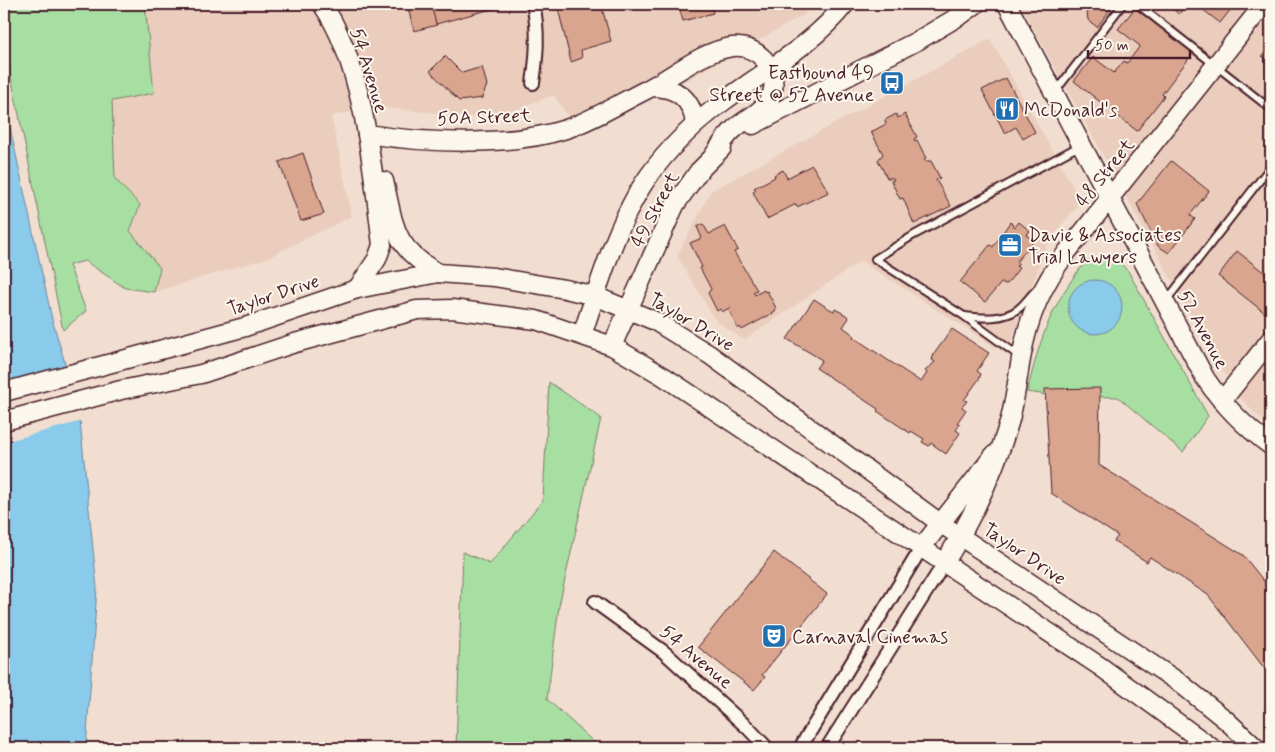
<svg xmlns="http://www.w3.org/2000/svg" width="1275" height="752" font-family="Mynerve,sans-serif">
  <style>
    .built { fill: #eacdbc }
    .green { fill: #a7dfa3; stroke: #787f67 }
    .water { fill: #8acaea; stroke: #70869e }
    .pier { fill: #f1ded0 }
    .building { fill: #d9a58f; stroke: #4a1f2b }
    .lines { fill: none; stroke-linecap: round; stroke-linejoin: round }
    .lane-casing { stroke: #4a1f2b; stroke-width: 10 }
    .street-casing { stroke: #4a1f2b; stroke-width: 16 }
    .secondary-casing { stroke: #4a1f2b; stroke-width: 21 }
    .lane { stroke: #fbf7ec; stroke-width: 6 }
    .street { stroke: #fbf7ec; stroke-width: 12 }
    .secondary { stroke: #fbf7ec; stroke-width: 18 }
    .labels { text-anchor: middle; stroke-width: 4; stroke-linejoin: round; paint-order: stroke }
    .street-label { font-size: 19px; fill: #4a1f2b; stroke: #fbf7ec }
    .poi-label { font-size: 19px; fill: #4a1f2b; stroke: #fbf7ec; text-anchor: start }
  </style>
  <rect width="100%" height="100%" fill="#f1ded0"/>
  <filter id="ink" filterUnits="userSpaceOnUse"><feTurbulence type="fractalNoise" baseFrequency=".02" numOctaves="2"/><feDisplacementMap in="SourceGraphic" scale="10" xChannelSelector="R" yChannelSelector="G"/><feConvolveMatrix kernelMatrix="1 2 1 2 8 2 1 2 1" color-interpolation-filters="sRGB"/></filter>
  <g filter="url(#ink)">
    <g class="built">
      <path d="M 145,4 L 814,4 L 804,15 L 663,93 L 579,133 L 554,95 L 490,119 L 377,107 L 331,116 L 352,216 L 267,258 L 154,292 L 160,268 L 130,231 L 140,205 L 115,179 L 112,100 L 154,93 Z"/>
      <path d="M 1020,4 L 1271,4 L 1271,428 L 1243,401 L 1217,362 Z"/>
      <path d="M 990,39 L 1081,201 L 1049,241 L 1006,354 L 861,261 L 744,340 L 716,321 L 677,256 L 711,191 Z"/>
    </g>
    <g class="green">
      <path d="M 4,4 L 145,4 L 154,93 L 112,101 L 115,179 L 140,205 L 130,231 L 160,268 L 154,292 L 125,288 L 85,261 L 69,265 L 86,311 L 63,330 L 4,42 Z"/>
      <path d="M 1100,256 L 1116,259 L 1128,271 L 1208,416 L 1183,452 L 1118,397 L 1055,396 L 1027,392 C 1038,349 1045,321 1069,284 C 1078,271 1084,260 1100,256 Z"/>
      <path d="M 549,382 L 601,418 L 559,606 L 547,699 L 600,748 L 456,748 L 463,552 L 490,564 L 543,500 Z"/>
    </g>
    <g class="water">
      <path d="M 4,100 L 52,319 L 79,411 L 97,588 L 86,748 L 4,748 Z"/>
      <circle cx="1095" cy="307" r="27"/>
    </g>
    <path class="pier" d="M 68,366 L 82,421 L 4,442 L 4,383 Z"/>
    <g class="building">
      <path d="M 424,4 L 431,4 L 437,25 L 414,31 L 408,8 Z"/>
      <path d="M 431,4 L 494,4 L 495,8 L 436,24 Z"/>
      <path d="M 557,4 L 601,4 L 611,41 L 581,50 L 582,58 L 571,62 Z"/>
      <path d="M 678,4 L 711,4 L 713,13 L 683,21 Z"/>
      <path d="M 1086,4 L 1112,4 L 1113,6 L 1097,27 L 1088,20 Z"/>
      <path d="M 1166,4 L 1187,4 L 1179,14 Z"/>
      <path d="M 1198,4 L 1235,4 L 1220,23 L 1197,5 Z"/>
      <path d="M 1135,8 L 1193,53 L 1162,94 L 1164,96 L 1137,131 L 1074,81 L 1093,57 L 1114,73 L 1124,61 L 1127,63 L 1140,46 L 1118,29 Z"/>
      <path d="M 1271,45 L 1271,63 L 1262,56 Z"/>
      <path d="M 445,56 L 462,73 L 482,67 L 487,85 L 482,98 L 459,101 L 430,71 Z"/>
      <path d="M 1006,78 L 1035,132 L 1023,139 L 1016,127 L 1005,133 L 982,90 Z"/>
      <path d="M 896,114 L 898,118 L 905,114 L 917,137 L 914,139 L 915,141 L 917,140 L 926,158 L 924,159 L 925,161 L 931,161 L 940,178 L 936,180 L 951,206 L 914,224 L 903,198 L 900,199 L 891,181 L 894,180 L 893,178 L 887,178 L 878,160 L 883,154 L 871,132 L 886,124 L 885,120 Z"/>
      <path d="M 303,153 L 324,214 L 301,221 L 279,162 Z"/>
      <path d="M 1171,161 L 1209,191 L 1190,215 L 1195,219 L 1169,253 L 1158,246 L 1137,204 Z"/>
      <path d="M 812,165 L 829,192 L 797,207 L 796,204 L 767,219 L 753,192 L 756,190 L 754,188 L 775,177 L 774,175 L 783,170 L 787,178 Z"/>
      <path d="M 1010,222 L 1015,227 L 1019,222 L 1030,231 L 1026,235 L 1034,241 L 1016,262 L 1019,264 L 1016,266 L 1019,268 L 1007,284 L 1001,283 L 985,302 L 960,282 L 990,245 L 993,247 Z"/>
      <path d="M 703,224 L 709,234 L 725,226 L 738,250 L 734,252 L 757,290 L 753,292 L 755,295 L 764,290 L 765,292 L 767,291 L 776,308 L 775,312 L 742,330 L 740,327 L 738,329 L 729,310 L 731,307 L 722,312 L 720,309 L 717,311 L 708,293 L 711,289 L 700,268 L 702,267 L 690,243 L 702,238 L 697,227 Z"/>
      <path d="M 1271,224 L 1271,237 L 1265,232 Z"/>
      <path d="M 1237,251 L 1266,274 L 1271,267 L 1271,304 L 1265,313 L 1218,276 Z"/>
      <path d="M 814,299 L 828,308 L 834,311 L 835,309 L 846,315 L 849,318 L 843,327 L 854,335 L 853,337 L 921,382 L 927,373 L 925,371 L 935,362 L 932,360 L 934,354 L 952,329 L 989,353 L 977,371 L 981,374 L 979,379 L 964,400 L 967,401 L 962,407 L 966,410 L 957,423 L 960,424 L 956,430 L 960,433 L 946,454 L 931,443 L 929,446 L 922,442 L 924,439 L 911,431 L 910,433 L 877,411 L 878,409 L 816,368 L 822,360 L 787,339 Z"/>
      <path d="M 1100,388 L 1099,465 L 1243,555 L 1271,590 L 1271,677 L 1208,595 L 1150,557 L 1147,562 L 1114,541 L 1118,536 L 1051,493 L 1045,389 Z"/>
      <path d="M 774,552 L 827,594 L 762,675 L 765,677 L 754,690 L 698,647 Z"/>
    </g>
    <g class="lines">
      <defs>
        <g id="lane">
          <path d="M 1137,4 L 1271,109"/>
          <path d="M 1055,92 L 1123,4"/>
          <path d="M 1166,301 L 1271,166"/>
          <path d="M 965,316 C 982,318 1004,320 1018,309 C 1026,303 1030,295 1037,289"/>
          <path d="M 1019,356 L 964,316 L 875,259 L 914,235 L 1081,145"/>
        </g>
        <g id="street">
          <path d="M 533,83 C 537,56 539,31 533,4"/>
          <path d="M 595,602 L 664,652 L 748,728 L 767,748"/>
          <path d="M 800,748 L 922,547"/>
          <path d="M 827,748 L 945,562"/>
        </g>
        <g id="secondary">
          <path d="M 322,4 C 364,64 373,172 382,245 L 377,259 L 357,289"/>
          <path d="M 1007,4 L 1205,378 C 1223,405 1245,427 1271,446"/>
          <path d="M 652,87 C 677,87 692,99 695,124"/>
          <path d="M 753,125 L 917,41 L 961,15 L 976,4"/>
          <path d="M 367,134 C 423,143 512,147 566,129 C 593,120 618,104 644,91 C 671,78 702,51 732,47 C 755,44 777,65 773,89 C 770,110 746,117 732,131 C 725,138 719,147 714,155"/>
          <path d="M 384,181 C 395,228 393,247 438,273"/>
          <path d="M 582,335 C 599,285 618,219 648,177 C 669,147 695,123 724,101 C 765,70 812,46 845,4"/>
          <path d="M 612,346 L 675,205 L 699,171 L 722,148"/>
          <path d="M 4,392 L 245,327 L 357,289 L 438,273 L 494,277 L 565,289 L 595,296 L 655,321 L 710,355 L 940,523 L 1180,683 L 1226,720 L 1256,748"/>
          <path d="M 1222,401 L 1271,339"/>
          <path d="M 4,421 L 121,390 L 201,374 L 295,343 L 417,310 L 452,309 L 536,320 L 612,346 L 663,376 L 1101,667 L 1212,748"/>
          <path d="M 922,547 L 994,455"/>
          <path d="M 945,562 C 973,517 994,473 1009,423 C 1015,402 1017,380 1021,359 C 1028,317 1042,285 1067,252 L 1264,4"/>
        </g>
      </defs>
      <use href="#lane" class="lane-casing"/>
      <use href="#street" class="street-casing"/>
      <use href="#secondary" class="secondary-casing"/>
      <use href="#lane" class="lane"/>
      <use href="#street" class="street"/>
      <use href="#secondary" class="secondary"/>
    </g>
  </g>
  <defs>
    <symbol id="bus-square" viewBox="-11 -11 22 22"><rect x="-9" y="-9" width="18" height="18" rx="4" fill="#1f6fb2" stroke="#fbf7ec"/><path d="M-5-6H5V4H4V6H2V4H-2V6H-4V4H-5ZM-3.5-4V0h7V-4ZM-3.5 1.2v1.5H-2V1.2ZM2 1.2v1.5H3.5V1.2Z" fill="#fff"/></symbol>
    <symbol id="restaurant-square" viewBox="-11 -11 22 22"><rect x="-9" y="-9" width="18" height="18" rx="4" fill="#1f6fb2" stroke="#fbf7ec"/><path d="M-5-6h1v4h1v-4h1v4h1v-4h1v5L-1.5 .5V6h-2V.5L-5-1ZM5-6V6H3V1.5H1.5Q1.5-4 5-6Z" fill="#fff"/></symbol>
    <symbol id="office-square" viewBox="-11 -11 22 22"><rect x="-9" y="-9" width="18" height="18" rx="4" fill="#1f6fb2" stroke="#fbf7ec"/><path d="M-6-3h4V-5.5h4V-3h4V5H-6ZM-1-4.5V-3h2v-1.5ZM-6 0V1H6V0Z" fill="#fff"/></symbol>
    <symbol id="theatre-square" viewBox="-11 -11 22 22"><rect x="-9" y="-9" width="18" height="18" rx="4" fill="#1f6fb2" stroke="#fbf7ec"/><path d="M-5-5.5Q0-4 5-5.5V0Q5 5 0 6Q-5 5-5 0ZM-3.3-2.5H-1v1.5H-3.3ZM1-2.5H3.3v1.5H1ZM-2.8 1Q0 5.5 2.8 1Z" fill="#fff"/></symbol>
  </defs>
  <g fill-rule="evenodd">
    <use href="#bus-square" x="878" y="69" width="28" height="28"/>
    <use href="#restaurant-square" x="993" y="95" width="28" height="28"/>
    <use href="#office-square" x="996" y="231" width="28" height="28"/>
    <use href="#theatre-square" x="760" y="622" width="28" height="28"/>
  </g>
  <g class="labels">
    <g class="street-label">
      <text transform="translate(370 70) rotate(73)" y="7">54 Avenue</text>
      <text transform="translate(484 116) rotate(-2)" y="7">50A Street</text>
      <text transform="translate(1104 172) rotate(-51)" y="7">48 Street</text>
      <text transform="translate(654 209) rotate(-62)" y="7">49 Street</text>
      <text transform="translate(273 294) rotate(-18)" y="7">Taylor Drive</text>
      <text transform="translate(692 321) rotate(31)" y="7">Taylor Drive</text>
      <text transform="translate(1204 329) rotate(62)" y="7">52 Avenue</text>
      <text transform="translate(1025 553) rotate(34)" y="7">Taylor Drive</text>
      <text transform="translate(697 656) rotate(40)" y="7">54 Avenue</text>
    </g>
    <g class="poi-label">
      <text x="874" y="79" text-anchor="end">Eastbound 49<tspan x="874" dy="22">Street @ 52 Avenue</tspan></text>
      <text x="1024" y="116">McDonald's</text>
      <text x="1028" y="241">Davie &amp; Associates<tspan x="1028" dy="22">Trial Lawyers</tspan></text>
      <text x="792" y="643">Carnaval Cinemas</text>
    </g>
  </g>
  <rect width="1275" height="752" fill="none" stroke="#fbf7ec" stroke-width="20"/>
  <rect x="10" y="10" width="1255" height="732" fill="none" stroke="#4a1f2b" stroke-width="2" filter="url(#ink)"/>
  <path d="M1088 50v8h102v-8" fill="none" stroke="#4a1f2b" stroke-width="2.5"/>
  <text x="1095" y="50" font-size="15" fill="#4a1f2b" stroke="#fbf7ec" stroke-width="4" paint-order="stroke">50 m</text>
</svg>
